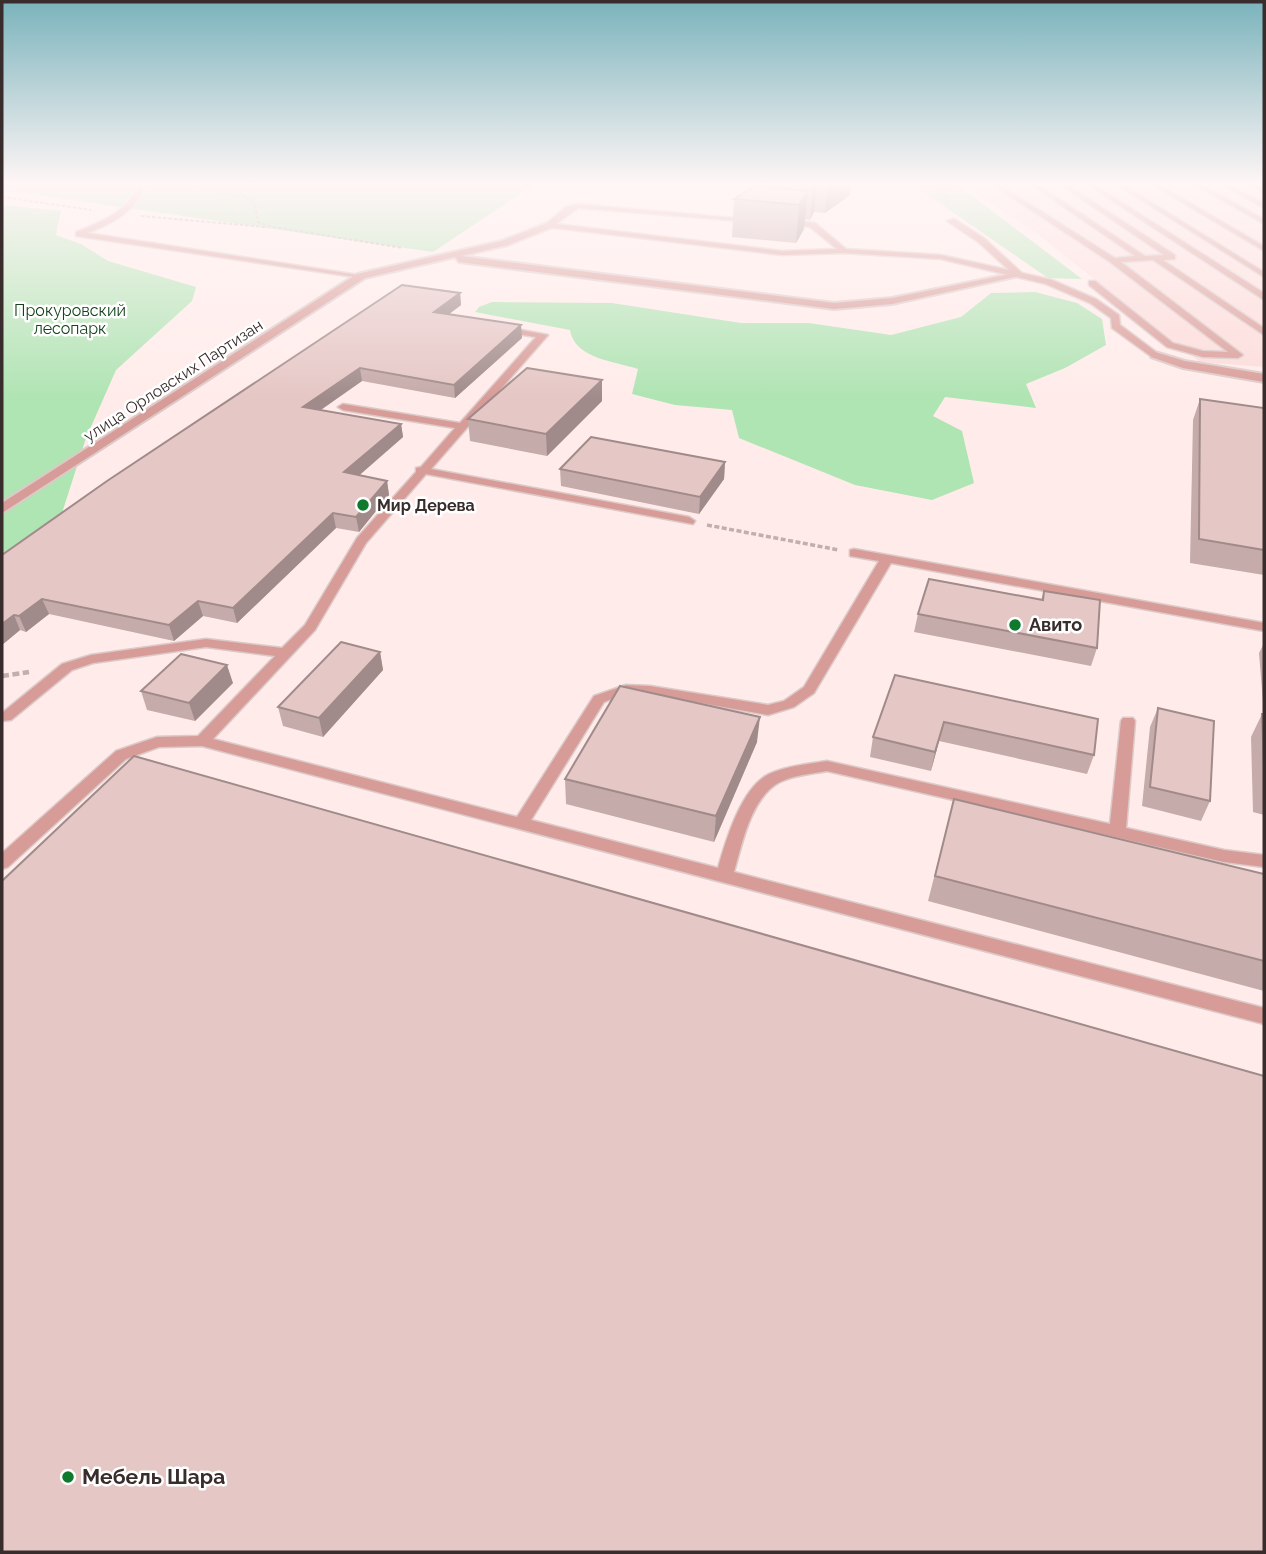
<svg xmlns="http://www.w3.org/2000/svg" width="1266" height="1554" font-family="Raleway,sans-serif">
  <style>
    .built { fill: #fcdcda }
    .green { fill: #afe4b3 }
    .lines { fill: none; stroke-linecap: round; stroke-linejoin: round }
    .service-casing { stroke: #dbcac8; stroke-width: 3 }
    .minor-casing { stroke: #dbcac8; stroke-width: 4 }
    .path-far2 { stroke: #c0afae; stroke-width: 2; stroke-dasharray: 3.5 2; stroke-linecap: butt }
    .path-far1 { stroke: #c0afae; stroke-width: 3.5; stroke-dasharray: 5 2.5; stroke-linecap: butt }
    .path { stroke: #c0afae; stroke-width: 4.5; stroke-dasharray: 7 3.5; stroke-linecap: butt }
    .service { fill: #d89c98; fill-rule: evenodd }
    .minor { fill: #d89c98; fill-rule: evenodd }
    .wall { fill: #c5aba9 }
    .shaded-wall { fill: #a08b8a }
    .building { fill: #e5c7c5; stroke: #a08b8a; stroke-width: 2 }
    .poi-dot { fill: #0f792d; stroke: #fff; stroke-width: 2.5 }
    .labels { text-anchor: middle; stroke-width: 5; stroke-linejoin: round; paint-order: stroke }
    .far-park-label { font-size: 16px; fill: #16421d; stroke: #fff }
    .far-street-label { font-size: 16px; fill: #382d2c; stroke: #fff }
    .far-poi-label { font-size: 16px; font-weight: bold; fill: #382d2c; stroke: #fff; text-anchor: start }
    .poi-label { font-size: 18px; font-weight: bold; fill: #382d2c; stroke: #fff; text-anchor: start }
    .near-poi-label { font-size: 21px; font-weight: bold; fill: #382d2c; stroke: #fff; text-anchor: start }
  </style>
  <rect width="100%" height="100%" fill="#ffecea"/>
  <path class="built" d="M 961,182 L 1264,182 L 1264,367 L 1200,362 L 1036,233 Z"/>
  <g class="green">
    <path d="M 2,182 L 538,182 L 433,252 L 2,190 Z"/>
    <path d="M 909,182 L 954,182 L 1082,279 L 1048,278 Z"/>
    <path d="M 2,205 L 61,211 L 56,235 L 81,244 L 108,261 L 196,287 L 192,301 L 116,370 L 86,438 L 62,513 L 2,556 Z"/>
    <path d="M 1035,292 L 1077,303 L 1102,319 L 1106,345 L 1065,368 L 1026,384 L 1036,408 L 945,397 L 933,416 L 962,431 L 974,483 L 932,500 L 855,485 L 739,438 L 732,410 L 675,405 L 632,394 L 638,369 C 614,361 575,359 570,330 L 475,312 L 479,307 L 492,302 L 612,303 L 741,323 L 809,323 L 891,335 L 961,317 L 991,293 Z"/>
  </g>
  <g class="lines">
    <defs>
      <g id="service">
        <path d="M 141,182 L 147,182 C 136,211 115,222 88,233 L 365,276 L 361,278 L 76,236 L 76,232 C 104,221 129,211 141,182 Z"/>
        <path d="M 988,182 L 995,182 L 1115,258 L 1135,256 L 1027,182 L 1034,182 L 1145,256 L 1164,255 L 1056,182 L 1063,182 L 1175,255 L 1175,259 L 1163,260 L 1264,328 L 1264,335 L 1153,260 L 1121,262 L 1243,355 L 1238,358 L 1203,357 L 1167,347 L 1089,285 L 1089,281 L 1095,281 L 1173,343 L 1203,351 L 1228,352 L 1110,262 Z"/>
        <path d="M 1083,182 L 1090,182 L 1264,293 L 1264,300 Z"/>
        <path d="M 1112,182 L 1119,182 L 1264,272 L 1264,277 Z"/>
        <path d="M 1147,182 L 1155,182 L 1264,246 L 1264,251 Z"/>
        <path d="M 1189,182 L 1197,182 L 1264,219 L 1264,224 Z"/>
        <path d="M 1216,182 L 1224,182 L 1264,203 L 1264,208 Z"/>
        <path d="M 1243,182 L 1251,182 L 1264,188 L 1264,193 Z"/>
        <path d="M 577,204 L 757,220 L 753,222 L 578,208 L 556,224 L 782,251 L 837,249 L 810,227 L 783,223 L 786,219 L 815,223 L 846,249 L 941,255 L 1009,270 L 978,242 L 947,221 L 954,219 L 984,238 L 1022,273 L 1052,280 L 1096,299 L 1119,315 L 1120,325 L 1160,355 L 1152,357 L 1112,328 L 1111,318 L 1090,303 L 1046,284 L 941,259 L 844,253 L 782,255 L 547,227 L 547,223 L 566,207 Z"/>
        <path d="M 500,326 L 548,335 L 431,469 L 689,517 L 695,521 L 693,524 L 426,474 L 366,543 L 315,630 L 213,739 L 517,817 L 594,696 L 626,685 L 650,686 L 768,705 L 784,701 L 804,687 L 879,561 L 850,556 L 850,550 L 854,549 L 1264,623 L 1264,631 L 891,563 L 814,693 L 794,707 L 768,715 L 650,694 L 627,693 L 604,702 L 531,820 L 718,868 C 726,840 741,788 769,774 C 787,766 808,764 827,761 L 1110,824 L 1121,721 L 1123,718 L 1133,718 L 1135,721 L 1126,828 L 1224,850 L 1264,855 L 1264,867 L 1224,862 L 827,771 C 811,774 794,775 780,782 C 751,797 742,844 734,872 L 1264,1008 L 1264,1024 L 202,746 L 159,747 L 126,759 L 8,867 L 2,869 L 2,853 L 116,751 L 157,737 L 198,736 L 275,656 L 206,647 L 93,663 L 72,670 L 11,720 L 2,721 L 2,713 L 62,664 L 91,655 L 206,639 L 282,648 L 305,625 L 357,538 L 416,472 L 416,468 L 421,467 L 455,428 L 343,410 L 338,407 L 343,404 L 460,423 L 536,337 L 497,331 L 495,329 Z"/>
      </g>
      <g id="minor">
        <path d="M 550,222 L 553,227 L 508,245 L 461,256 L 834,303 L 892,298 L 1019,272 L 1024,275 L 892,304 L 834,309 L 459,262 L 455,257 L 365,278 L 2,513 L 2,503 L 357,274 L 501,241 Z"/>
        <path d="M 1155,352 L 1185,361 L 1264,374 L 1264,382 L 1183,368 L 1151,357 L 1151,353 Z"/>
      </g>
    </defs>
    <use href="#service" class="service-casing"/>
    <use href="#minor" class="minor-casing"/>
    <g class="path-far2">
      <path d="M 166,182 L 244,196 L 255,204 L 258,222 L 273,227 L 403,248"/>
      <path d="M 927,182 L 945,196 L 949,206"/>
      <path d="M 2,197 L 91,210"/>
      <path d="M 141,216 L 265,227"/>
    </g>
    <path class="path-far1" d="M 707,525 L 839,550"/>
    <path class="path" d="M 2,676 L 29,672"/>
    <use href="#service" class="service"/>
    <use href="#minor" class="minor"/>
  </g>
  <g class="wall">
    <path d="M 767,182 L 851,182 L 850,195 L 825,213 L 814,212 L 810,220 L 805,219 L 804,229 L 796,243 L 732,237 L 734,199 L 767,187 Z"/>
    <path d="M 460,293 L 461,305 L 449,314 L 522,338 L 455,398 L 362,381 L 321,410 L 401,424 L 403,437 L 359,475 L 387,481 L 389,495 L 359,532 L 336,528 L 237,623 L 203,616 L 174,641 L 49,614 L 26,632 L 20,630 L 2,645 L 2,555 Z"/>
    <path d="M 602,380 L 602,401 L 547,456 L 470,441 L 468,419 Z"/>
    <path d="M 1200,399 L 1264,408 L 1264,575 L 1190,563 L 1193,420 Z"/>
    <path d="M 725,462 L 724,479 L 699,514 L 561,486 L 560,469 Z"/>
    <path d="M 1044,591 L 1097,648 L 1091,666 L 914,632 L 918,614 L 1041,600 Z"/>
    <path d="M 1264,643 L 1264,815 L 1253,812 L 1251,737 L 1262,714 L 1264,714 L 1259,653 Z"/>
    <path d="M 380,652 L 383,670 L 323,737 L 283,726 L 278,707 Z"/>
    <path d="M 895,675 L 1094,755 L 1087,774 L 939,741 L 931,771 L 870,757 L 873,737 Z"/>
    <path d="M 233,683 L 195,721 L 147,710 L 141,691 Z"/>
    <path d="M 1158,708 L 1210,801 L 1201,821 L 1142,806 L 1150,727 Z"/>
    <path d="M 757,742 L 714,842 L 566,804 L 565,779 Z"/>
    <path d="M 954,799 L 1264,874 L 1264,991 L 928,901 Z"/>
  </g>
  <g class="shaded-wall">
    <path d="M 814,182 L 817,182 L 814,212 L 810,220 Z"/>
    <path d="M 828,182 L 851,182 L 850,195 L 825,213 Z"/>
    <path d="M 808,191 L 804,229 L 796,243 L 799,205 Z"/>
    <path d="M 460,293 L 461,305 L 436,324 L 434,312 Z"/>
    <path d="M 521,325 L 522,338 L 455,398 L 454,385 Z"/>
    <path d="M 360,368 L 362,381 L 306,420 L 303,407 Z"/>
    <path d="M 602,380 L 602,401 L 547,456 L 546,434 Z"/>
    <path d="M 401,424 L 403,437 L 346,487 L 344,472 Z"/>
    <path d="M 725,462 L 724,479 L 699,514 L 700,497 Z"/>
    <path d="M 387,481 L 389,495 L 359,532 L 356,517 Z"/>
    <path d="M 333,513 L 336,528 L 237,623 L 233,608 Z"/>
    <path d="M 42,599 L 49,614 L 26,632 L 19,616 Z"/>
    <path d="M 198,601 L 203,616 L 174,641 L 169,625 Z"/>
    <path d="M 14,615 L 20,630 L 2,645 L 2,624 Z"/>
    <path d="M 380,652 L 383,670 L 323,737 L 319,718 Z"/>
    <path d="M 227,665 L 233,683 L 195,721 L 189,703 Z"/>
    <path d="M 760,717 L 757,742 L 714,842 L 716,816 Z"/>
    <path d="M 944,722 L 939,741 L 931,771 L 935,752 Z"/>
  </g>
  <g class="building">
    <path d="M 755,186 L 808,191 L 799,205 L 734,199 Z"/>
    <path d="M 402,285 L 460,293 L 434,312 L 521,325 L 454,385 L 360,368 L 303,407 L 401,424 L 344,472 L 387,481 L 356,517 L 333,513 L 233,608 L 198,601 L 169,625 L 42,599 L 19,616 L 14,615 L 2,624 L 2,555 L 107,481 Z"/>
    <path d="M 527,368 L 602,380 L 546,434 L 468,419 Z"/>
    <path d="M 1200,399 L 1264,408 L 1264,550 L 1199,539 Z"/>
    <path d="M 591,437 L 725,462 L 700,497 L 560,469 Z"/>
    <path d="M 929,579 L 1043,600 L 1044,591 L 1100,600 L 1097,648 L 918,614 Z"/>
    <path d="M 341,642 L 380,652 L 319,718 L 278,707 Z"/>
    <path d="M 181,654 L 227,665 L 189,703 L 141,691 Z"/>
    <path d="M 895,675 L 1098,719 L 1094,755 L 944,722 L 935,752 L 873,737 Z"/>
    <path d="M 620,686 L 760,717 L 716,816 L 565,779 Z"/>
    <path d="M 1158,708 L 1214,721 L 1210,801 L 1150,787 Z"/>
    <path d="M 1262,714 L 1264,714 L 1264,768 Z"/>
    <path d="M 134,756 L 1264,1076 L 1264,1552 L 2,1552 L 2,881 Z"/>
    <path d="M 954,799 L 1264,874 L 1264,961 L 935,876 Z"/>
  </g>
  <linearGradient id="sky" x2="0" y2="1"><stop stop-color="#7ab3bc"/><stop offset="0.46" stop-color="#fff6f6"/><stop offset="1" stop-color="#fff6f6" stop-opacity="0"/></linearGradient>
  <rect width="1266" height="399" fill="url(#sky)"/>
  <g class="poi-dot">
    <circle cx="363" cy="505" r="7"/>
    <circle cx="1015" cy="625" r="7"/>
    <circle cx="68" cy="1477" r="7"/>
  </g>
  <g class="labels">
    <g class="far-park-label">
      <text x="70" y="316">Прокуровский<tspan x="70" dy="18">лесопарк</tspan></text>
    </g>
    <g class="far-street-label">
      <text transform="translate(173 380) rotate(-33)" y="6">улица Орловских Партизан</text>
    </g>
    <g class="far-poi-label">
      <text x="377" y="511">Мир Дерева</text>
    </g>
    <g class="poi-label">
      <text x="1029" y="631">Авито</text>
    </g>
    <g class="near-poi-label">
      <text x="82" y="1484">Мебель Шара</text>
    </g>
  </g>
  <rect width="1266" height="1554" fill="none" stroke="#382d2c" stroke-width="7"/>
</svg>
